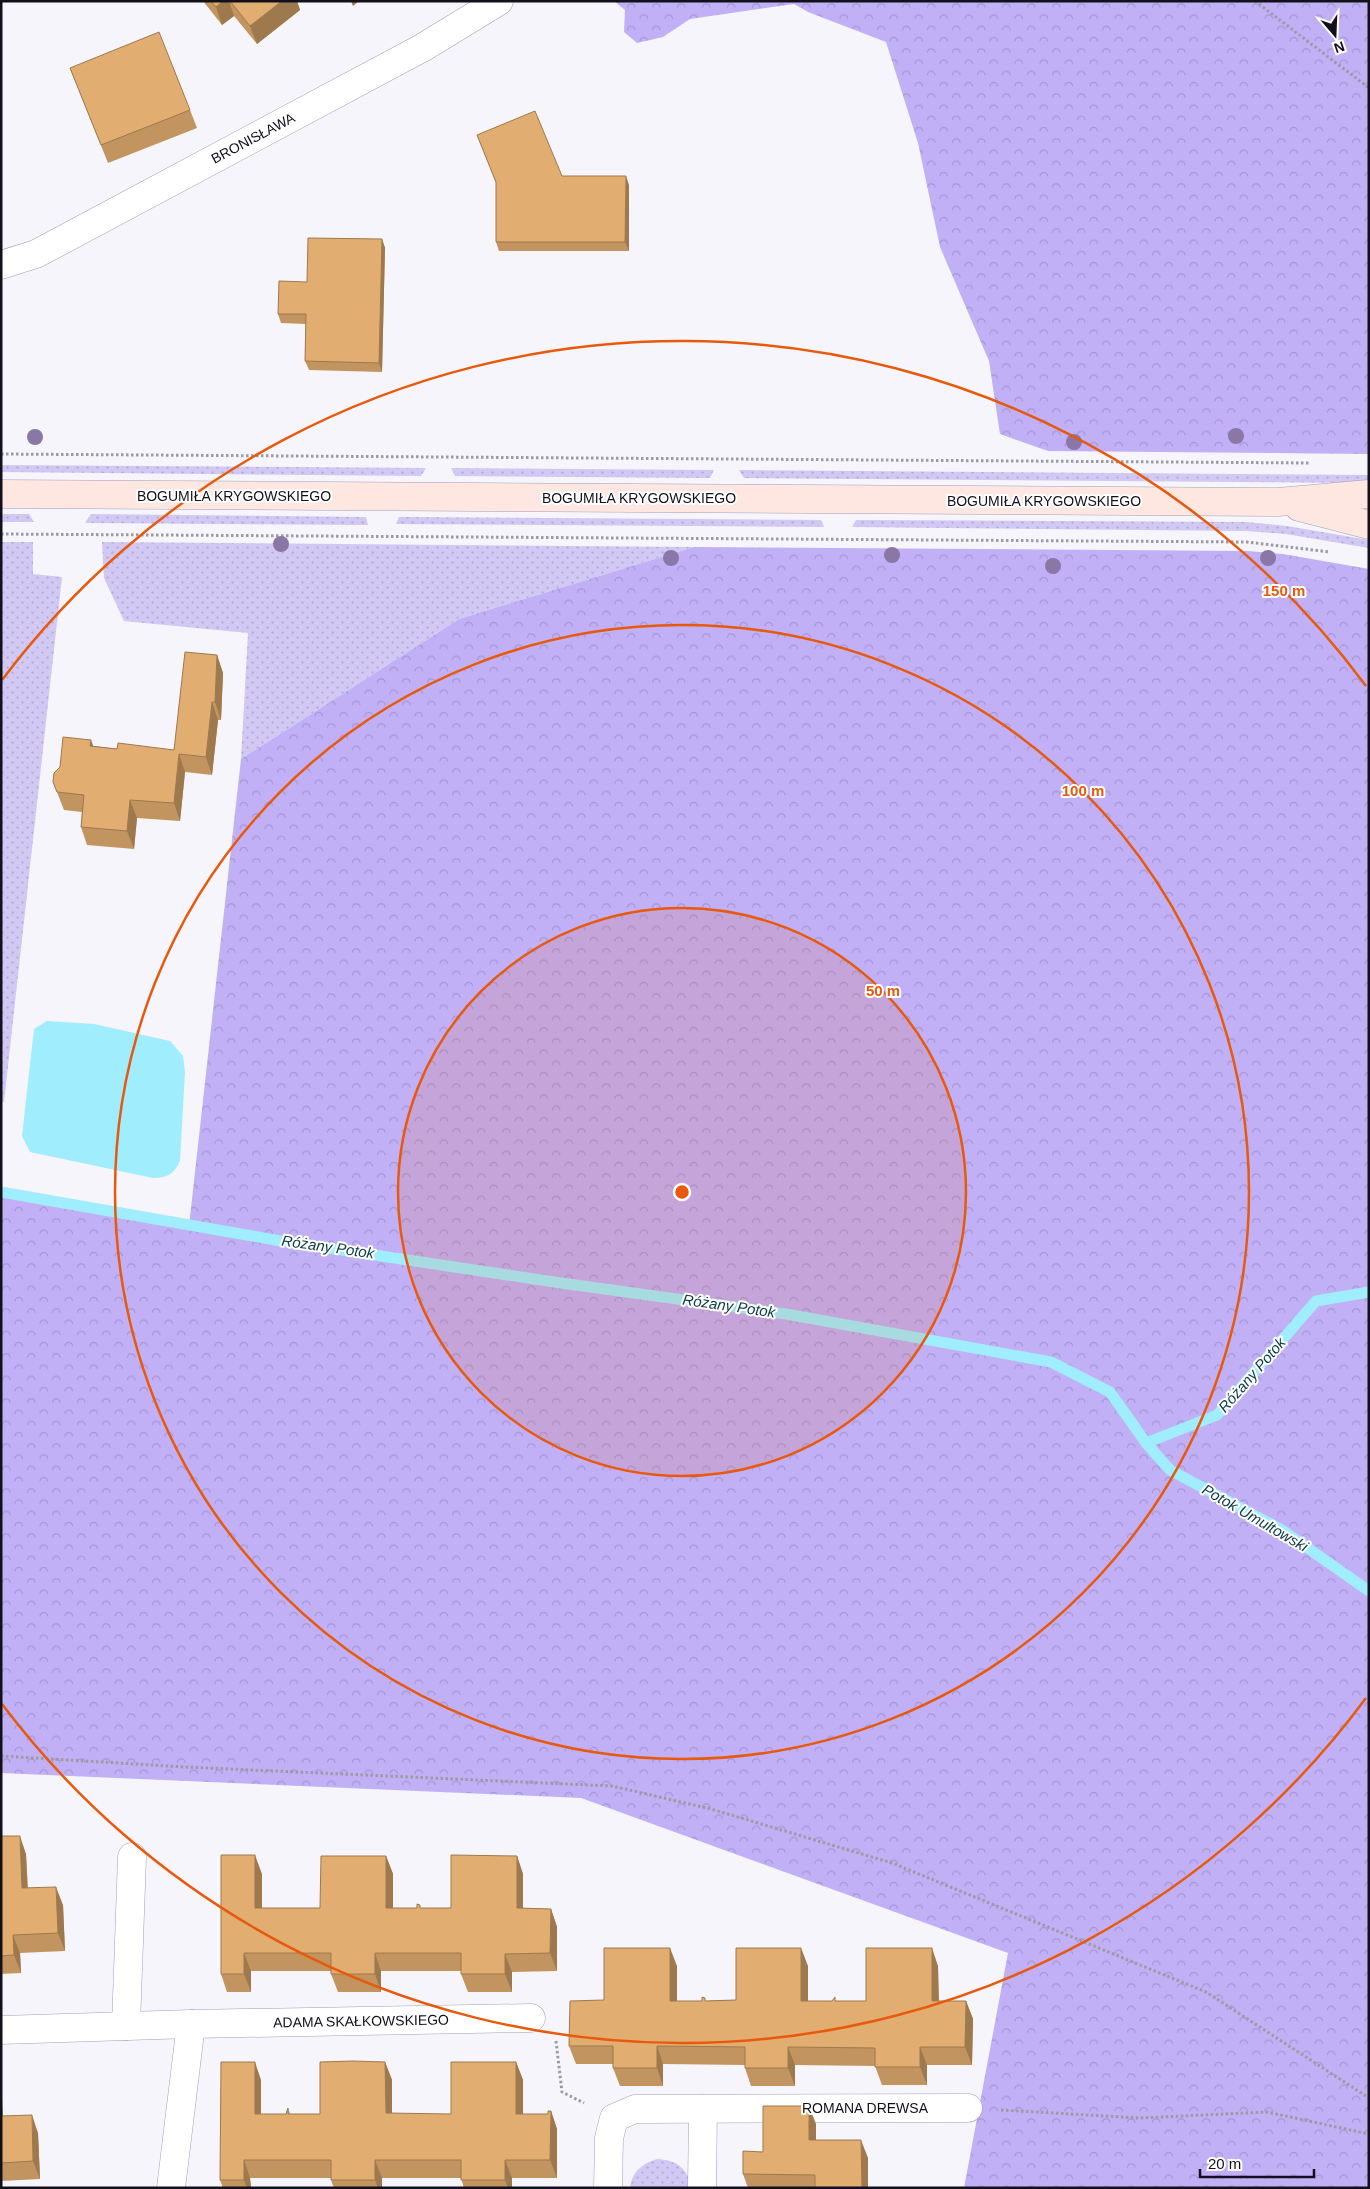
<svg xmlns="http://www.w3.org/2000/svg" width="1370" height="2189" font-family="Arial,sans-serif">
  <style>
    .grass { fill: url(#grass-dots) }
    .forest { fill: url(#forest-crowns) }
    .water { fill: #9fedfd }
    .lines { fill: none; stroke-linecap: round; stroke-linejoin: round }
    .stream { stroke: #9fedfd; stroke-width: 11 }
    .street-casing { stroke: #a49eba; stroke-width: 29 }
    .secondary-casing { stroke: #a49eba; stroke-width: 29 }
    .path { stroke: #9c9ba2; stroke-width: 3; stroke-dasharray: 2.5 2.5; stroke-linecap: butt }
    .street { stroke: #fff; stroke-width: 28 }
    .secondary { stroke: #fde7e0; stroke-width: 28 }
    .tree { fill: #8a77a6 }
    .wall { fill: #c29560 }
    .shaded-wall { fill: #9e794e }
    .building { fill: #e2ad70; stroke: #9e794e }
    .ring { fill: none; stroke: #e8590c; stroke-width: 2.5 }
    .labels { text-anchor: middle; stroke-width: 4; stroke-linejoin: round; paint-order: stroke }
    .street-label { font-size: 14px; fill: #12101a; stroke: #fff }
    .water-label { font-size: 15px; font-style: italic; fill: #0a3c44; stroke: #fff }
    .centre { fill: #e8590c; stroke: #fff; stroke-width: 2.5 }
    .ring-label { font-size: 15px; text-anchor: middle; font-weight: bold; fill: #e8590c; stroke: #fff; stroke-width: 4; stroke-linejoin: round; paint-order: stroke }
  </style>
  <defs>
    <pattern id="grass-dots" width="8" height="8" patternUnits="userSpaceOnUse" patternTransform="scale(1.25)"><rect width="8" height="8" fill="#d1c8f4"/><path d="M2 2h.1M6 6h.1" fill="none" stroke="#b2abd1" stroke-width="1.8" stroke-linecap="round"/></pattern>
    <pattern id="forest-crowns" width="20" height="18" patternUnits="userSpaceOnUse" patternTransform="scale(1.25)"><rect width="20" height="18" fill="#c1b0f6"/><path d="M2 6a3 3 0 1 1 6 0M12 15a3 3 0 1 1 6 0" fill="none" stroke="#a596d2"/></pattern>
  </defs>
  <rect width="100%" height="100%" fill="#f6f5fb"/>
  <g class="grass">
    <path d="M 1,465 L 426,468 L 421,476 L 1,472 Z"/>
    <path d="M 451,468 L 714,470 L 710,478 L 455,476 Z"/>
    <path d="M 739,470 L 1369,475 L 1369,483 L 744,478 Z"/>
    <path d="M 1,514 L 29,514 L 34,522 L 1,522 Z"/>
    <path d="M 91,514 L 366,517 L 368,525 L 85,523 Z"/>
    <path d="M 399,517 L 821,520 L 824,527 L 396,524 Z"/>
    <path d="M 856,520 L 1246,522 L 1287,526 L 1369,540 L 1369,548 L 1286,534 L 1246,531 L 852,527 Z"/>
    <path d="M 1,542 L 33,542 L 33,574 L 62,577 L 4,1102 L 1,1101 Z"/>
    <path d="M 102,542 L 694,547 L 459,619 L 241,759 L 248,633 L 124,621 L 104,578 Z"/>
    <path d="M 657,2159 C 677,2160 687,2168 692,2188 L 630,2188 C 632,2171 642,2164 657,2159 Z"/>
  </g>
  <g class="forest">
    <path d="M 614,1 L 1369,1 L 1369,454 L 1048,451 L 1000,434 L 989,361 L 940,247 L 918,143 L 886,42 L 808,12 L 794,4 L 690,19 L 663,37 L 637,43 L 624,32 L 625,10 Z"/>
    <path d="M 694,547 L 1247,551 L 1283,554 L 1369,569 L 1369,2188 L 964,2188 L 1008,1953 L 581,1798 L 1,1773 L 1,1193 L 189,1226 L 241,759 L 459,619 Z"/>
  </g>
  <path class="water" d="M 47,1021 L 94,1024 L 170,1041 L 183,1056 L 185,1072 L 180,1161 C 174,1174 167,1178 153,1178 L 30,1152 L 22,1136 L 34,1029 Z"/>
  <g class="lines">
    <g class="stream">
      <path d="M 1,1192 L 281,1241 L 561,1283 L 786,1314 L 1051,1362 L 1110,1392 L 1146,1443 L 1217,1415 L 1316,1301 L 1369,1292"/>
      <path d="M 1146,1443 L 1170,1470 L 1282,1530 L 1369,1591"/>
    </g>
    <defs>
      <g id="street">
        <path d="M 1,265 L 36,254 L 422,48 L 499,1"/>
        <path d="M 126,2026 L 132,1857"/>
        <path d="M 1,2030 L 191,2024 L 531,2018"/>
        <path d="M 171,2188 L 191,2024"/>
        <path d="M 608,2188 L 609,2138 L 614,2118 L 635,2109 L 968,2108"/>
        <path d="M 702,2188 L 703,2109"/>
      </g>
      <g id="secondary">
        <path d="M 1,494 L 1278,502 L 1369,494"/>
        <path d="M 1299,507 L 1369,525"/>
      </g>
    </defs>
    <use href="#street" class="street-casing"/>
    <use href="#secondary" class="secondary-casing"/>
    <g class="path">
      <path d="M 1255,1 L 1369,88"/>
      <path d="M 1,454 L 1311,463"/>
      <path d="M 1,534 L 1247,542 L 1330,552"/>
      <path d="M 1,1756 L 185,1767 L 612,1786 L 711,1809 L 892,1863 L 1206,1992 L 1369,2098"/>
      <path d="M 556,2041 L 562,2092 L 584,2103"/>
      <path d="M 1001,2110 L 1140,2118 L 1267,2112 L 1369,2134"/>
    </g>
    <use href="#street" class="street"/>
    <use href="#secondary" class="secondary"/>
  </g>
  <g class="tree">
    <circle cx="1236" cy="436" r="8"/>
    <circle cx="35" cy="437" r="8"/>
    <circle cx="1074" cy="442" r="8"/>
    <circle cx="281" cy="544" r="8"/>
    <circle cx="892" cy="555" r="8"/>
    <circle cx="671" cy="558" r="8"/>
    <circle cx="1268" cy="558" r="8"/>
    <circle cx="1053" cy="566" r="8"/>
  </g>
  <g class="wall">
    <path d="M 203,1 L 297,1 L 300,10 L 257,44 L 234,16 L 222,25 Z"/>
    <path d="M 70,68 L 190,110 L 197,128 L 108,163 Z"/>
    <path d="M 477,135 L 562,176 L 629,185 L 629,251 L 499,251 L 496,242 L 496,183 Z"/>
    <path d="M 382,239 L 385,248 L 382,372 L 309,370 L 305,361 L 306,324 L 281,323 L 278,314 L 307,282 Z"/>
    <path d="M 217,655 L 223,673 L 221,720 L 218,720 L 212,775 L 185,772 L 180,821 L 137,818 L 134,849 L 87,845 L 81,827 L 82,812 L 64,810 L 53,782 L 94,746 L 117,749 L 174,750 Z"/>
    <path d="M 1,1836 L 26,1854 L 28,1888 L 63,1905 L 65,1951 L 20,1953 L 21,1973 L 1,1974 Z"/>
    <path d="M 386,1856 L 393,1874 L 393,1908 L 451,1908 L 517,1856 L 523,1874 L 523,1908 L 551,1909 L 557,1927 L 557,1971 L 512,1972 L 512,1992 L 468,1992 L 461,1974 L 461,1971 L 381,1971 L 381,1992 L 338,1992 L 331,1974 L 331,1971 L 251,1971 L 251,1992 L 227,1992 L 221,1974 L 262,1874 L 262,1908 L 320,1908 Z"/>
    <path d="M 677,1966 L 677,2001 L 706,2001 L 736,2000 L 808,1966 L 808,2001 L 866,2001 L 938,1966 L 939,2001 L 966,2001 L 973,2019 L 972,2065 L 927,2065 L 927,2085 L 882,2085 L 875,2066 L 795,2065 L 795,2086 L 751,2086 L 745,2068 L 745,2065 L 663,2064 L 663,2086 L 620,2086 L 613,2068 L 613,2064 L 576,2064 L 569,2046 L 604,2000 Z"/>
    <path d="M 385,2062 L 392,2080 L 392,2114 L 451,2114 L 516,2062 L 523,2080 L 523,2114 L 548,2114 L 551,2111 L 557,2129 L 557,2178 L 512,2178 L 512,2188 L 464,2188 L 461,2178 L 382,2178 L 382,2188 L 334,2188 L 331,2180 L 331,2178 L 250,2178 L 251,2188 L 223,2188 L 220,2180 L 261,2080 L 261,2114 L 286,2114 L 288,2108 L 290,2114 L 320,2114 Z"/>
    <path d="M 1,2081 L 3,2116 L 38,2133 L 40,2179 L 1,2181 Z"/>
    <path d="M 816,2124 L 816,2140 L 868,2158 L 868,2188 L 748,2188 L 743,2174 L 763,2152 Z"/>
  </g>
  <g class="shaded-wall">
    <path d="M 223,1 L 229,1 L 234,16 L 222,25 L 216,7 Z"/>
    <path d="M 282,1 L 297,1 L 300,10 L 257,44 L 250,26 Z"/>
    <path d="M 351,1 L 359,1 L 353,6 Z"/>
    <path d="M 626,176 L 629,185 L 629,251 L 625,242 Z"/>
    <path d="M 382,239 L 385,248 L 382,372 L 379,363 Z"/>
    <path d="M 217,655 L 223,673 L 221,720 L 215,702 Z"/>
    <path d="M 212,702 L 218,720 L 212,775 L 206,757 Z"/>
    <path d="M 91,740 L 98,758 L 90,746 Z"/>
    <path d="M 179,754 L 185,772 L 180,821 L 174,803 Z"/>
    <path d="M 130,800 L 137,818 L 134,849 L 127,831 Z"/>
    <path d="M 20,1836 L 26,1854 L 28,1906 L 22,1888 Z"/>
    <path d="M 255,1855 L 262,1874 L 262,1926 L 255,1908 Z"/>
    <path d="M 386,1856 L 393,1874 L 393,1926 L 386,1908 Z"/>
    <path d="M 517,1856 L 523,1874 L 523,1926 L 517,1908 Z"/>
    <path d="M 56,1887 L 63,1905 L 65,1951 L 58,1933 Z"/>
    <path d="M 551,1909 L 557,1927 L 557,1971 L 550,1953 Z"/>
    <path d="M 13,1935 L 20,1953 L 21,1973 L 14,1955 Z"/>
    <path d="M 670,1948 L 677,1966 L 677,2019 L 670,2001 Z"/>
    <path d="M 801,1948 L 808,1966 L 808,2019 L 801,2001 Z"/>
    <path d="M 932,1948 L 938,1966 L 939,2019 L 932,2001 Z"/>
    <path d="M 244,1953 L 251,1971 L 251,1992 L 244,1974 Z"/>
    <path d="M 375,1953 L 381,1971 L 381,1992 L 375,1974 Z"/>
    <path d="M 505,1954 L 512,1972 L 512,1992 L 505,1974 Z"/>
    <path d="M 966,2001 L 973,2019 L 972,2065 L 965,2047 Z"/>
    <path d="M 657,2046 L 663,2064 L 663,2086 L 657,2068 Z"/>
    <path d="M 788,2047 L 795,2065 L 795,2086 L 788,2068 Z"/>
    <path d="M 920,2047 L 927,2065 L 927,2085 L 920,2067 Z"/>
    <path d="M 255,2062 L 261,2080 L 261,2132 L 255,2114 Z"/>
    <path d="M 385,2062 L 392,2080 L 392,2131 L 386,2113 Z"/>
    <path d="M 516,2062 L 523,2080 L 523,2132 L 516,2114 Z"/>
    <path d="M 1,2081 L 3,2134 L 1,2128 Z"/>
    <path d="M 809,2106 L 816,2124 L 816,2158 L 809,2140 Z"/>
    <path d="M 551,2111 L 557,2129 L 557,2178 L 550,2160 Z"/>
    <path d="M 32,2115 L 38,2133 L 40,2179 L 33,2161 Z"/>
    <path d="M 861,2140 L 868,2158 L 868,2188 L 862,2188 Z"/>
    <path d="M 244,2160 L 250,2178 L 251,2188 L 247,2188 L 244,2180 Z"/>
    <path d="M 375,2160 L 382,2178 L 382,2188 L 378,2188 L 375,2180 Z"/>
    <path d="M 505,2160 L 512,2178 L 512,2188 L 508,2188 L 505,2180 Z"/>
  </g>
  <g class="building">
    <path d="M 211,1 L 223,1 L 216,7 Z"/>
    <path d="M 230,1 L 282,1 L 250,26 Z"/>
    <path d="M 159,32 L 190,110 L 101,145 L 70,68 Z"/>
    <path d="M 535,111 L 562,176 L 626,176 L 625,242 L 496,242 L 496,182 L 477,135 Z"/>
    <path d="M 308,238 L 382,239 L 379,363 L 305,361 L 306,314 L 278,314 L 279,281 L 307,282 Z"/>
    <path d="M 185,652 L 217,655 L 215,702 L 212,702 L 206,757 L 179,754 L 174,803 L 130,800 L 127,831 L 81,827 L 84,795 L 57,792 L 53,782 L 54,773 L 60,767 L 63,737 L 91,740 L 90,746 L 117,749 L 118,743 L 174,750 Z"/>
    <path d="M 1,1836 L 20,1836 L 22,1888 L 56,1887 L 58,1933 L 13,1935 L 14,1955 L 1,1956 Z"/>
    <path d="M 221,1855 L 255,1855 L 255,1908 L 320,1908 L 321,1856 L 386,1856 L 386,1908 L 417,1908 L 417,1904 L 420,1905 L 420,1908 L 451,1908 L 451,1855 L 517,1856 L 517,1908 L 551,1909 L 550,1953 L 505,1954 L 505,1974 L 461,1974 L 461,1953 L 375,1953 L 375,1974 L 331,1974 L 331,1953 L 244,1953 L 244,1974 L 221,1974 Z"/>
    <path d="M 604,1948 L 670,1948 L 670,2001 L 702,2001 L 702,1997 L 705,1998 L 705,2001 L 736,2000 L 736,1948 L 801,1948 L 801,2001 L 832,2001 L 835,1997 L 835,2001 L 866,2001 L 866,1948 L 932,1948 L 932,2001 L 966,2001 L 965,2047 L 920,2047 L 920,2067 L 875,2067 L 875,2048 L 788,2047 L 788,2068 L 745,2068 L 745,2047 L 657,2046 L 657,2068 L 613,2068 L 613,2046 L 569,2046 L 570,2001 L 604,2000 Z"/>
    <path d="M 353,2061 L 385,2062 L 386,2113 L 451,2114 L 451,2062 L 516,2062 L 516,2114 L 548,2114 L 548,2111 L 551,2111 L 550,2160 L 505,2160 L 505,2180 L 461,2180 L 461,2160 L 375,2160 L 375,2180 L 331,2180 L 331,2160 L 244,2160 L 244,2180 L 220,2180 L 221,2062 L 255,2062 L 255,2114 L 286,2114 L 288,2108 L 288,2114 L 320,2114 L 320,2062 Z"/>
    <path d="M 763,2106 L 809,2106 L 809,2140 L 861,2140 L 862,2188 L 815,2188 L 815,2175 L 743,2174 L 743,2151 L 763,2152 Z"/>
    <path d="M 32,2115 L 33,2161 L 1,2163 L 1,2116 Z"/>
  </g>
  <circle cx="682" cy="1192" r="284" fill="#e8590c" fill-opacity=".12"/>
  <g class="ring">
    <circle cx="682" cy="1192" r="284"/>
    <circle cx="682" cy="1192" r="567"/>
    <path d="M1366 1698A851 851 0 0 1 2 1704M2 680A851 851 0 0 1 1366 686"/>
  </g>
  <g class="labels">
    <g class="street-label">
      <text transform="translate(253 138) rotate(-28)" y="5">BRONISŁAWA</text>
      <text x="234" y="501">BOGUMIŁA KRYGOWSKIEGO</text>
      <text x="639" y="503">BOGUMIŁA KRYGOWSKIEGO</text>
      <text x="1044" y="506">BOGUMIŁA KRYGOWSKIEGO</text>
      <text transform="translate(361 2021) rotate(-1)" y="5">ADAMA SKAŁKOWSKIEGO</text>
      <text x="865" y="2113">ROMANA DREWSA</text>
    </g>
    <g class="water-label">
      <text transform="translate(328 1247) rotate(8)" y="5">Różany Potok</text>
      <text transform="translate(729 1306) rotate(8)" y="5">Różany Potok</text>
      <text transform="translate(1252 1375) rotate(-49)" y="5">Różany Potok</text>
      <text transform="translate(1255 1518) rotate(30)" y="5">Potok Umultowski</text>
    </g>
  </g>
  <circle cx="682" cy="1192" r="8" class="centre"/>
  <g class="ring-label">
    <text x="1284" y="596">150 m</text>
    <text x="1083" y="796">100 m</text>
    <text x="883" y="996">50 m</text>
  </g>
  <rect width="1370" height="2189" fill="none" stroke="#12101a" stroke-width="5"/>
  <g transform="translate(1335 35) rotate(161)" stroke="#ffffff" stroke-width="4" paint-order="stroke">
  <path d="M0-4L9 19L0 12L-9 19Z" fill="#12101a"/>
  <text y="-8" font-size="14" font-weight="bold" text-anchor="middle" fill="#12101a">N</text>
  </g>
  <path d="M1200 2169v8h114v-8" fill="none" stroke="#12101a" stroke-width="2.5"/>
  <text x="1208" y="2169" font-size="15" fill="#12101a" stroke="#ffffff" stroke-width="4" paint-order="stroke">20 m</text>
</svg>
